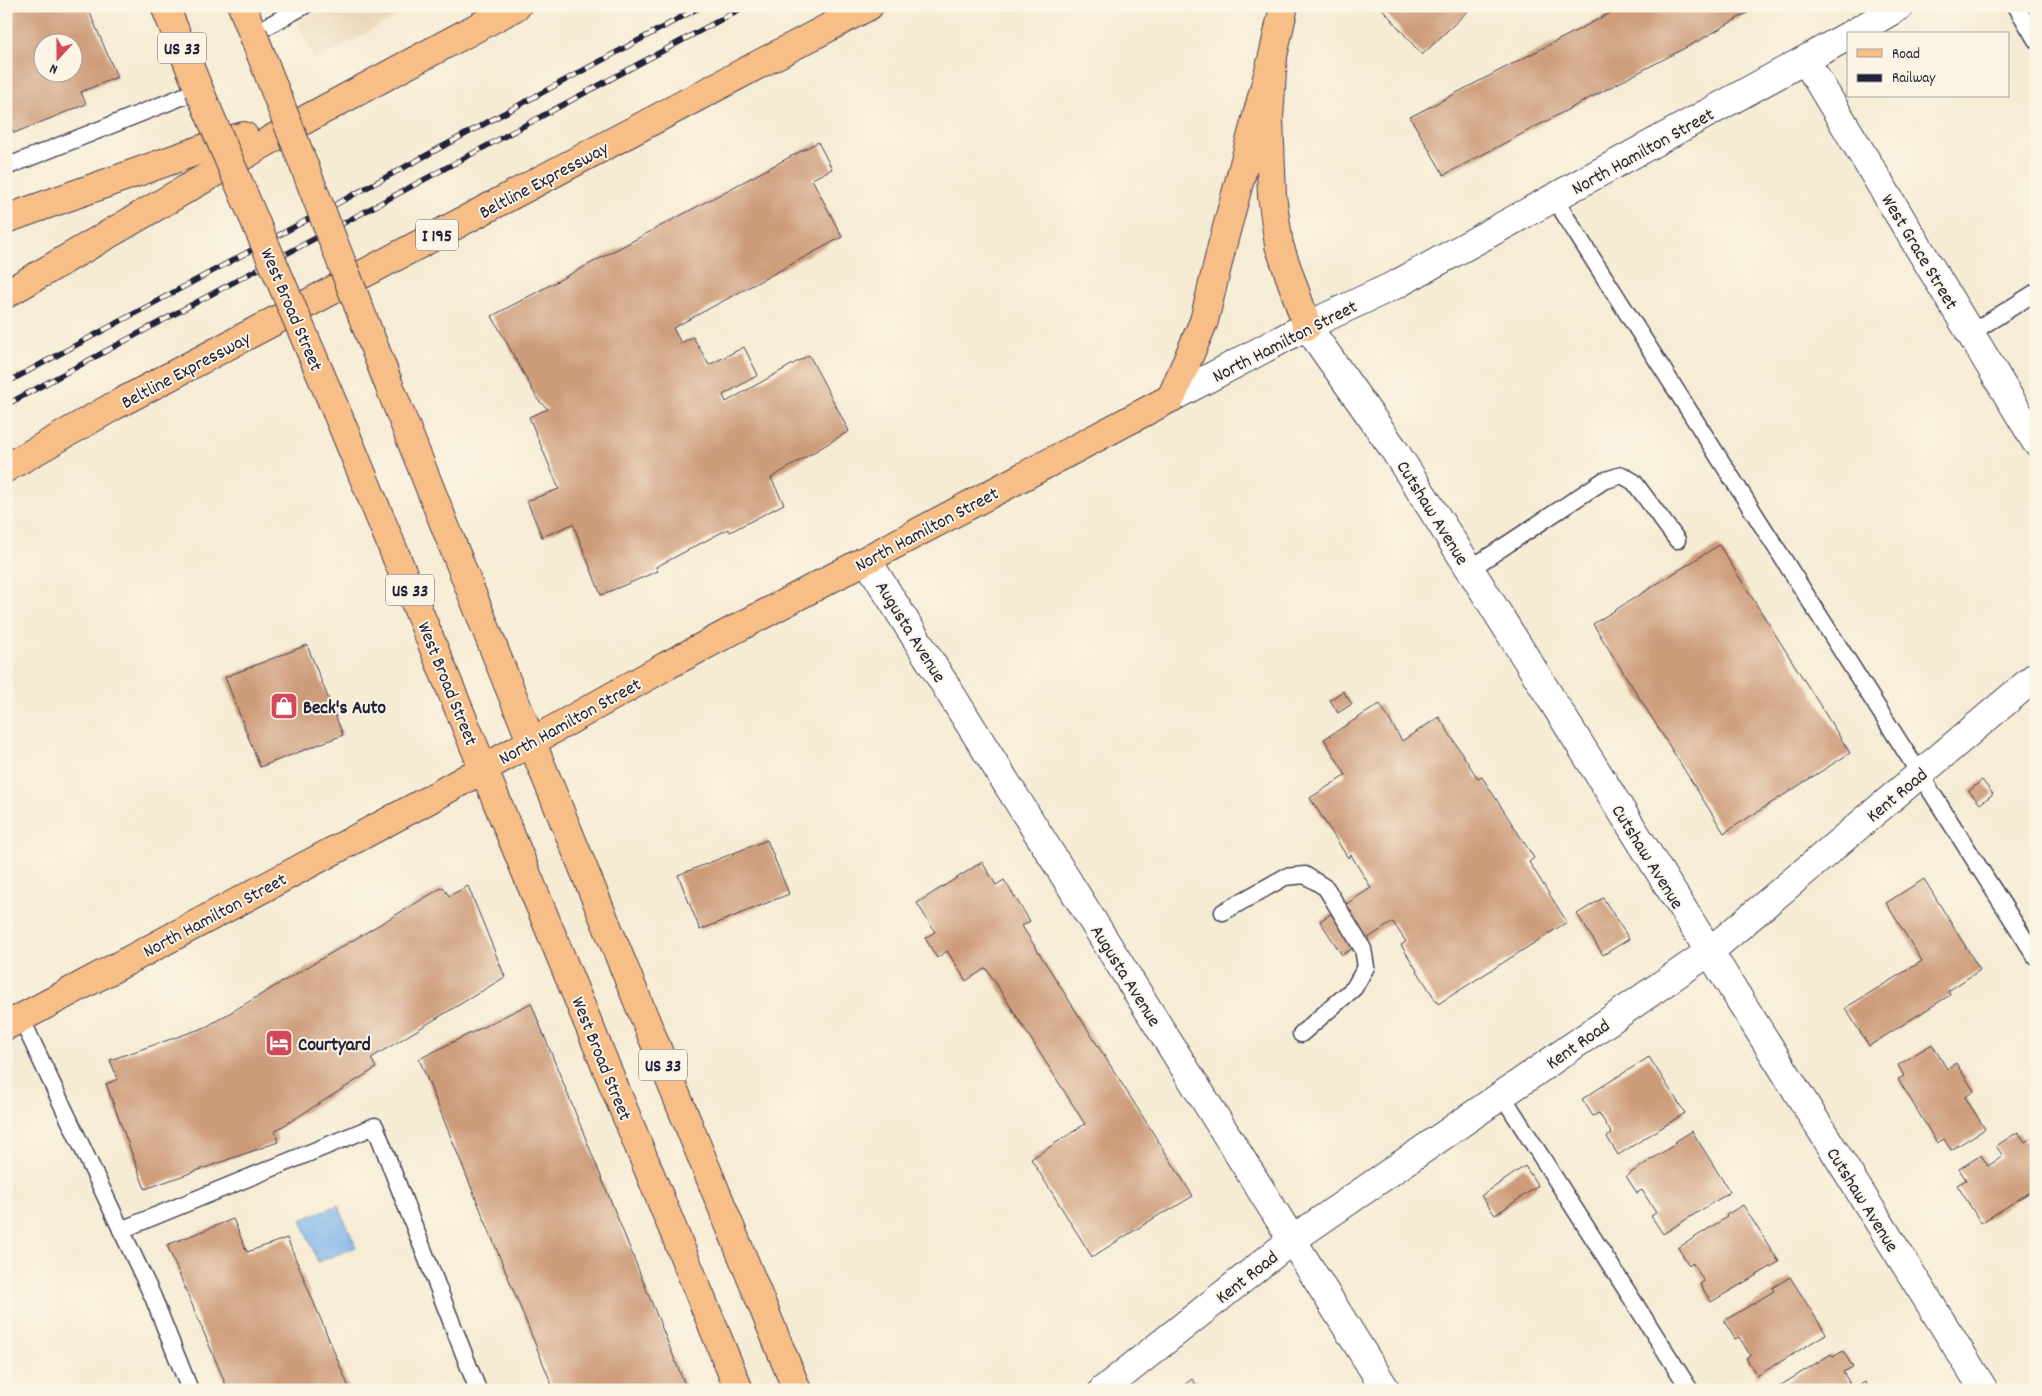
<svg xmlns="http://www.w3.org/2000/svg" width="2042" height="1396" font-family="Dekko,sans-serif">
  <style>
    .built { fill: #ead8ba }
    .water { fill: #7ab4ea; stroke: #4e6b92 }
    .building { fill: #cd9c7a; fill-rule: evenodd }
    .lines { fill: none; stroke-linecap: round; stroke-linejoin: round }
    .service-casing { stroke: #424052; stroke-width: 19 }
    .minor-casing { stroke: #424052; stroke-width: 30 }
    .tertiary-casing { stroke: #424052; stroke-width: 30 }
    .primary-casing { stroke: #424052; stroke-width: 30 }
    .motorway-casing { stroke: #424052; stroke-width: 30 }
    .service { stroke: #fff; stroke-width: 16 }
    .minor { stroke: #fff; stroke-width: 28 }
    .tertiary { stroke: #fff; stroke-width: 28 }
    .primary { stroke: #f7be87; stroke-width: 28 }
    .motorway { stroke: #f7be87; stroke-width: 28 }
    .rail-casing { stroke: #22223b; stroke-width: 5.5 }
    .rail { stroke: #fcf5e5; stroke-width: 4; stroke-dasharray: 11; stroke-linecap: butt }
    .primary-bridge-casing { stroke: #424052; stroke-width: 30; stroke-linecap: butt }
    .primary-bridge { stroke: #f7be87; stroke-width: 28 }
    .labels { text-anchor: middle; stroke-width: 4; stroke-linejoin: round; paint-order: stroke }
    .shield { fill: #fcf5e5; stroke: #63616e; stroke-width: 1 }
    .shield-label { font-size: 18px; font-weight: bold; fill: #22223b }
    .street-label { font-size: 19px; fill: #22223b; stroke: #fcf5e5 }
    .poi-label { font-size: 19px; font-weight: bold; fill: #22223b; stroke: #fcf5e5; text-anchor: start }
  </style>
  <rect width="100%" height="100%" fill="#fcf5e5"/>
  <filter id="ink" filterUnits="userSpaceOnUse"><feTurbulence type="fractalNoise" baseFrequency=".02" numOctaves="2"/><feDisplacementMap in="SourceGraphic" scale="10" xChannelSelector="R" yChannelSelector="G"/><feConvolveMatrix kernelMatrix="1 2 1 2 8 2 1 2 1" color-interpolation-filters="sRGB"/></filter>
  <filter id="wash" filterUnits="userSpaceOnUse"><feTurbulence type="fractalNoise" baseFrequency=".0096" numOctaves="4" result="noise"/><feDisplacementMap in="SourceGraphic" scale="20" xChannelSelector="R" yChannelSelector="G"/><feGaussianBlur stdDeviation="1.12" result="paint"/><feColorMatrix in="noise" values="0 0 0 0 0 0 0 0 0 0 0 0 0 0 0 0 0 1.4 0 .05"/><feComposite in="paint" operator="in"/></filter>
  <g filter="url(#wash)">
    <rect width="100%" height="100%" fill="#f6ebd3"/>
    <path class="built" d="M 290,6 L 416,6 L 315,61 Z"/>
    <path class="water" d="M 338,1205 L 356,1247 L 318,1262 L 301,1220 Z"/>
    <g id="blocks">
      <g class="building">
        <path d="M 6,6 L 87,6 L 117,77 L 81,92 L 86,104 L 14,133 L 8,120 L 6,121 ZM 42,42 L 72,42 L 72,72 L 42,72 Z"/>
        <path d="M 1380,6 L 1473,6 L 1422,55 Z"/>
        <path d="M 1624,6 L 1759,6 L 1702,39 L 1444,175 L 1410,117 Z"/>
        <path d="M 818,142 L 832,169 L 812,179 L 842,237 L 673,328 L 681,343 L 693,337 L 709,365 L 744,347 L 758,375 L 723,395 L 726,402 L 809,355 L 849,431 L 771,478 L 784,504 L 730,532 L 728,529 L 656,567 L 658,571 L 601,595 L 573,524 L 542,537 L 527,501 L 559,489 L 529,417 L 548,409 L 538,400 L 492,316 Z"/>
        <path d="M 1719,545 L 1850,753 L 1724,833 L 1593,624 Z"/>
        <path d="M 307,645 L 343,735 L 260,767 L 225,677 Z"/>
        <path d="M 1343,691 L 1352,704 L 1338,713 L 1330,700 Z"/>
        <path d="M 1380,704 L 1402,741 L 1439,717 L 1478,779 L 1482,777 L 1534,858 L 1529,862 L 1567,922 L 1438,1004 L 1401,945 L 1406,942 L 1393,922 L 1342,955 L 1320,921 L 1371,888 L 1351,855 L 1348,858 L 1310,798 L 1346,775 L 1324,739 Z"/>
        <path d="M 1982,780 L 1993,794 L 1980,804 L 1969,791 Z"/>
        <path d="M 767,840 L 789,894 L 700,930 L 678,875 Z"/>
        <path d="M 982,862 L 996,885 L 1004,880 L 1030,921 L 1022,926 L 1193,1196 L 1165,1213 L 1164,1212 L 1092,1257 L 1031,1159 L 1085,1124 L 986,968 L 966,981 L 947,951 L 937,958 L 925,938 L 935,932 L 917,903 Z"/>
        <path d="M 1924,879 L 1980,970 L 1948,991 L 1950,995 L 1869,1046 L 1845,1008 L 1922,961 L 1886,903 Z"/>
        <path d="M 468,886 L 505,977 L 371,1058 L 376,1068 L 275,1131 L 278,1142 L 145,1189 L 106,1084 L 118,1079 L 110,1060 L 206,1027 L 443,887 L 449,896 Z"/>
        <path d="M 1603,898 L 1629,939 L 1603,955 L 1577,914 Z"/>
        <path d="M 531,1003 L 687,1390 L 554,1390 L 419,1059 Z"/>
        <path d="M 1932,1044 L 1947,1069 L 1956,1063 L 1974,1091 L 1965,1097 L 1985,1129 L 1951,1150 L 1944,1139 L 1937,1143 L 1898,1079 L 1904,1076 L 1898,1065 Z"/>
        <path d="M 1649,1057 L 1685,1113 L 1618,1155 L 1607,1137 L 1612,1134 L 1599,1113 L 1593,1116 L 1582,1099 Z"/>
        <path d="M 1692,1131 L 1730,1192 L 1663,1234 L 1651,1216 L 1656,1213 L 1642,1190 L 1637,1193 L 1626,1176 L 1677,1143 L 1675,1142 Z"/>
        <path d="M 2018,1132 L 2025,1142 L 2036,1135 L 2036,1188 L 1981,1223 L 1957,1185 L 1966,1180 L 1959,1169 L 1981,1155 L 1988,1166 L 2003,1156 L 1996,1146 Z"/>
        <path d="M 1525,1166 L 1538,1186 L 1495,1215 L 1481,1196 Z"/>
        <path d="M 1743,1205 L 1779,1262 L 1711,1302 L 1700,1284 L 1704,1281 L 1692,1262 L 1689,1265 L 1678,1248 L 1727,1217 L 1726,1215 Z"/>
        <path d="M 233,1219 L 247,1252 L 287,1238 L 350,1390 L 228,1390 L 167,1245 Z"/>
        <path d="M 1790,1277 L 1826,1334 L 1757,1376 L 1746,1358 L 1750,1355 L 1744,1345 L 1739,1337 L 1735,1339 L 1724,1321 L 1774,1291 L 1772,1288 Z"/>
        <path d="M 1843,1351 L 1853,1367 L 1843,1372 L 1853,1389 L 1865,1382 L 1870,1390 L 1780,1390 L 1778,1387 L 1831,1354 L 1833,1357 Z"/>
        <path d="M 1192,1379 L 1198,1387 L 1195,1390 L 1187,1390 L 1183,1386 Z"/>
      </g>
    </g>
  </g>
  <g filter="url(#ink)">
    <use href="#blocks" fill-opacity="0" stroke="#424052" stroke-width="1"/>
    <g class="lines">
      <defs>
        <g id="service">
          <path d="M 2016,6 L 2036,40"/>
          <path d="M 253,34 L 304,6"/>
          <path d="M 6,167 L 199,90"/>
          <path d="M 1554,198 L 2036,957"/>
          <path d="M 1971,333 L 2036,292"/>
          <path d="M 1470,569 L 1603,481 L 1622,475 L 1634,482 L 1677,540"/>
          <path d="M 1223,912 L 1285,877 L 1305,875 L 1326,888 L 1363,949 L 1366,967 L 1354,988 L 1301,1034"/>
          <path d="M 21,1018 L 153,1297 L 190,1390"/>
          <path d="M 1502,1095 L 1690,1390"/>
          <path d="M 121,1230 L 375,1126 L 478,1390"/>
        </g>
        <g id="minor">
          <path d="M 1806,61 L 2036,442"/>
          <path d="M 1307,326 L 1393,448 L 1470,569 L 1984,1390"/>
          <path d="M 867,560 L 1386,1390"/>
          <path d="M 1103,1390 L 1292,1240 L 1709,952 L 2036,676"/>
        </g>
        <g id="tertiary">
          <path d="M 1852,34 L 1900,6"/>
          <path d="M 1171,398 L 1307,326 L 1397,284 L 1848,36"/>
        </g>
        <g id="primary">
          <path d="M 165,6 L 199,90"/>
          <path d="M 242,6 L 253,34"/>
          <path d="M 389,385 L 507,682 L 797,1390"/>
          <path d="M 337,413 L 739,1390"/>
          <path d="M 6,1026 L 430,799 L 666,666 L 1171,398"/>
        </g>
        <g id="motorway">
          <path d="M 1284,6 L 1273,56 L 1269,118 L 1272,196 L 1279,245 L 1307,326"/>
          <path d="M 6,219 L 222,142 L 244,136"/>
          <path d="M 6,294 L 308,118 L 517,6"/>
          <path d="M 1171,398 L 1204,321 L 1222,246 L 1273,56"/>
          <path d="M 6,468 L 114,406 L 869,6"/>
        </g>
      </defs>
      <use href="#service" class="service-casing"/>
      <use href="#minor" class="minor-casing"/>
      <use href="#tertiary" class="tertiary-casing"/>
      <use href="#primary" class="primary-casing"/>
      <use href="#motorway" class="motorway-casing"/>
      <use href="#service" class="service"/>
      <use href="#minor" class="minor"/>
      <use href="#tertiary" class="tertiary"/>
      <use href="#primary" class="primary"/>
      <use href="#motorway" class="motorway"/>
      <defs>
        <g id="rail">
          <path d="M 6,383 L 702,6"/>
          <path d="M 6,405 L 746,6"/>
        </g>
      </defs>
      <use href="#rail" class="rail-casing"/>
      <use href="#rail" class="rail"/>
      <defs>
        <g id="primary-bridge">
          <path d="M 253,34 L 389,385"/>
          <path d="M 199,90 L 337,413"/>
        </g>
      </defs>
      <use href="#primary-bridge" class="primary-bridge-casing"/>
      <use href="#primary-bridge" class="primary-bridge"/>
    </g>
  </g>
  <defs>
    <symbol id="shop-square" viewBox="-11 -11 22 22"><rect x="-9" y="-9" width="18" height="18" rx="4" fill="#d1495b" stroke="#fcf5e5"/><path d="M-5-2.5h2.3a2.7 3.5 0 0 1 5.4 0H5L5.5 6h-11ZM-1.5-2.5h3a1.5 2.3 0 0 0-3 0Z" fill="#fff"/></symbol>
    <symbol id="hotel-square" viewBox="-11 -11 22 22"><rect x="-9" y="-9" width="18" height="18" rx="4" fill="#d1495b" stroke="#fcf5e5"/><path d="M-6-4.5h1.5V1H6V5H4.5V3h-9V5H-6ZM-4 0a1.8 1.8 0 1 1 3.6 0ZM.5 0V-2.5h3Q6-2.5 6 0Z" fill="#fff"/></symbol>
  </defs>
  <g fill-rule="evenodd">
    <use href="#shop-square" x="268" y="690" width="32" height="32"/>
    <use href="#hotel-square" x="263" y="1027" width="32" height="32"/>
  </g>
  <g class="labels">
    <g class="shield">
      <rect x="158" y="32.5" width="48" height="31" rx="4"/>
      <rect x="416" y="219.5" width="42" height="31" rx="4"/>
      <rect x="386" y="574.5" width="48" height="31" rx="4"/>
      <rect x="639" y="1049.5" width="48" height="31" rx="4"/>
    </g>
    <g class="shield-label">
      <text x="182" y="54">US 33</text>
      <text x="437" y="241">I 195</text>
      <text x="410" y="596">US 33</text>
      <text x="663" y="1071">US 33</text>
    </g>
    <g class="street-label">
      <text transform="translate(1642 150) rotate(-29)" y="7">North Hamilton Street</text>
      <text transform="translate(543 179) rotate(-28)" y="7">Beltline Expressway</text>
      <text transform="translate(1921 251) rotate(59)" y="7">West Grace Street</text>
      <text transform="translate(293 309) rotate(67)" y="7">West Broad Street</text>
      <text transform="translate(1284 340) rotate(-27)" y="7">North Hamilton Street</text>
      <text transform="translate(185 369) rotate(-28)" y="7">Beltline Expressway</text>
      <text transform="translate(1434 512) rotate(58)" y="7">Cutshaw Avenue</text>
      <text transform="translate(926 528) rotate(-28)" y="7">North Hamilton Street</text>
      <text transform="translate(912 631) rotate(58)" y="7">Augusta Avenue</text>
      <text transform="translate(449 683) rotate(68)" y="7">West Broad Street</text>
      <text transform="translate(569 720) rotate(-29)" y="7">North Hamilton Street</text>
      <text transform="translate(1896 794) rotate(-40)" y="7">Kent Road</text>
      <text transform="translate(1649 856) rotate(58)" y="7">Cutshaw Avenue</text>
      <text transform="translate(214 914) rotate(-28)" y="7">North Hamilton Street</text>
      <text transform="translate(1127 975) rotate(58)" y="7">Augusta Avenue</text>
      <text transform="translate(1577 1043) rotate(-35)" y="7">Kent Road</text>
      <text transform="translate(603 1058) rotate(68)" y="7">West Broad Street</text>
      <text transform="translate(1864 1199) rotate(58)" y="7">Cutshaw Avenue</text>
      <text transform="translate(1246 1276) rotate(-38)" y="7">Kent Road</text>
    </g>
    <g class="poi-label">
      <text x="303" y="713">Beck's Auto</text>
      <text x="298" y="1050">Courtyard</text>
    </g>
  </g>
  <rect width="2042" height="1396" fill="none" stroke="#fcf5e5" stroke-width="25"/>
  <rect x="1847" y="32" width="162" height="65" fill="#fcf5e5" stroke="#a5a1a1"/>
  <rect x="1857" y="49" width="25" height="8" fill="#f7be87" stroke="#a5a1a1"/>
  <text x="1892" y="58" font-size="15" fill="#22223b">Road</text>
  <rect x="1857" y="74" width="25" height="8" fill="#22223b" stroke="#a5a1a1"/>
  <text x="1892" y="82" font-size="15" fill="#22223b">Railway</text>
  <g transform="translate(58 58) rotate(201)"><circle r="24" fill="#fcf5e5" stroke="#a5a1a1"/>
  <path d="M0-4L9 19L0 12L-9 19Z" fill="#d1495b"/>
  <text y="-8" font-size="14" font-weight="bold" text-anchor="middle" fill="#22223b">N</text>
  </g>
</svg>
